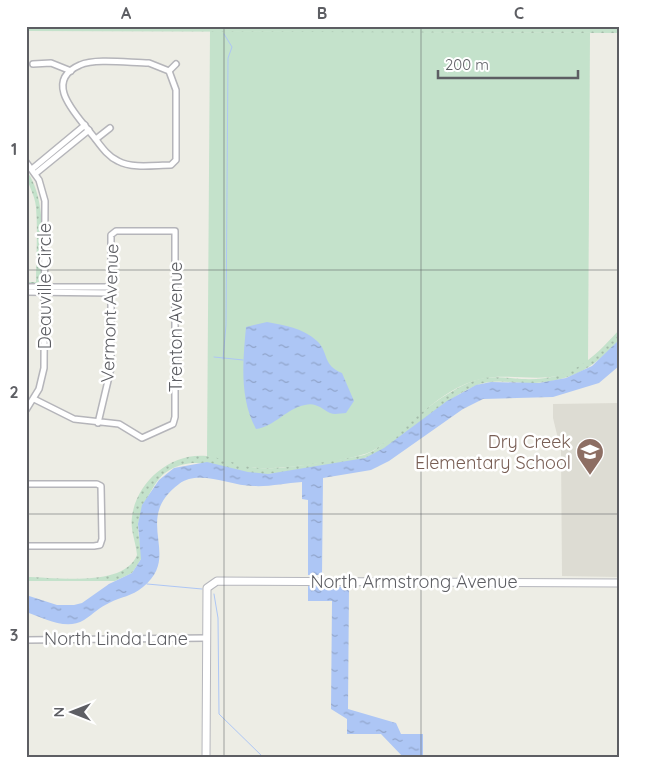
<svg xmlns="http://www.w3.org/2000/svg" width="645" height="784" font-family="Quicksand,sans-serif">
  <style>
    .education { fill: #dddcd3 }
    .grass { fill: #c4e2cb }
    .park { fill: url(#park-dots) }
    .water { fill: url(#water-ripples) }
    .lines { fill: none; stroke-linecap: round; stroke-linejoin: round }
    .stream { stroke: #adc6f5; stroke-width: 1 }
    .street-casing { stroke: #b5b5ba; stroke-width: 8 }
    .secondary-casing { stroke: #b6b7bd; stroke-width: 9 }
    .street { stroke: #fff; stroke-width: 5 }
    .secondary { stroke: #fff; stroke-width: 7 }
    .grid { fill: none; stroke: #5d5e63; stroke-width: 1; stroke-opacity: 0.55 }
    .labels { text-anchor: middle; stroke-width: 5; stroke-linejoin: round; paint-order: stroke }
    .street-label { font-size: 18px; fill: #5d5e63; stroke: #fff }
    .education-label { font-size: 18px; fill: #785e54; stroke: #fff; text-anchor: end }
    .neatline { fill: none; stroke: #5d5e63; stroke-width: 2 }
    .grid-label { font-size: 16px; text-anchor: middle; font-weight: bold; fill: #5d5e63 }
  </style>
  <defs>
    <pattern id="park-dots" width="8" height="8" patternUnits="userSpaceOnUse" patternTransform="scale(1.25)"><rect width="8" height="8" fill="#c4e2cb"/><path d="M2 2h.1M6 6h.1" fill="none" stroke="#a2baa8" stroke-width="1.8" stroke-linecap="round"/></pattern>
    <pattern id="water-ripples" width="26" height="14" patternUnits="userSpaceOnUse" patternTransform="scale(1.25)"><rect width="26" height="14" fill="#adc6f5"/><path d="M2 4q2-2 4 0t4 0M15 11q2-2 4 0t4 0" fill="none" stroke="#90a4ca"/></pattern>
  </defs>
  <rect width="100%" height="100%" fill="#edede5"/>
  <path class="education" d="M 619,403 L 619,577 L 562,576 L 561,451 L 553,418 L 553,404 Z"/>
  <path class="grass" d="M 210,31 L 590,33 L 588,362 C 557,389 514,371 481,379 C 440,388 410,428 374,450 C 359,460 278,470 259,468 C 241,467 224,461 207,456 Z"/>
  <g class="park">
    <path d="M 26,27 L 619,29 L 619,33 L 26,31 Z"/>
    <path d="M 26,170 C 47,198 42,246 41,280 L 36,284 L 26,284 L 26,282 L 36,282 C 36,257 38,232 36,207 C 35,194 26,183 26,170 Z"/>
    <path d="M 619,330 L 619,340 C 592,371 565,384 523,383 C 507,382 490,379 475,386 C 433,404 396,453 354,461 C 326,466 296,472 268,474 C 233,476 198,449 165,473 C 154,481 139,512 138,526 C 138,537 142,548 141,559 L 132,573 L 115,581 L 26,581 L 26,577 C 55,577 124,588 137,555 C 136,542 130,530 132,517 C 136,482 171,452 207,456 C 225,458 241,467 259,468 C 285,470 337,460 364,455 L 373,451 C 407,427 437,394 476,380 C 491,375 507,378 522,379 C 569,381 589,363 619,330 Z"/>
  </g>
  <g class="water">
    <path d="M 267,322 C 284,325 303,328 317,341 C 329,352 322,365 342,373 L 354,401 L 346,413 C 341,413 335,415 330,413 C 322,409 316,402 305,405 C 287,408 274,427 256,429 C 239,398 243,360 246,327 Z"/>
    <path d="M 619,340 L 619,366 L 599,383 L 553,397 L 483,399 L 463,409 L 389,461 L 371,470 L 323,478 L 322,575 L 308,575 L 308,500 L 302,499 L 302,482 C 285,483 269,487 253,486 C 230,486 199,469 179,484 C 131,520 183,555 143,587 C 131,597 122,596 109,603 C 100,607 93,614 84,620 C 66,631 44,618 26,612 L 26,595 L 57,605 L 74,605 L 82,603 L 109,584 L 132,573 L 141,559 L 138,524 L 142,505 L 159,480 L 174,468 L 207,462 L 248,472 L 268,474 L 365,458 L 384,448 L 447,401 L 476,385 L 491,382 L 539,383 L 566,378 L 592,366 Z"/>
    <path d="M 308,586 L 349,587 L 348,709 L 396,723 L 401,734 L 423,734 L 423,758 L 404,758 L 381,734 L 347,734 L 347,719 L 331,709 L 332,601 L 308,601 Z"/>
  </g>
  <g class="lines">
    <g class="stream">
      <path d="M 214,357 L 243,360"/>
      <path d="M 223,359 L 226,325 L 228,58 L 232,47 L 224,34"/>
      <path d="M 147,584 L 202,589"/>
      <path d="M 214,594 L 218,618 L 219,714 L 264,758"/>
    </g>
    <defs>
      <g id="street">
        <path d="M 149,63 L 169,71 L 176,90 L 176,160 L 171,165 C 155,165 133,169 118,161 C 105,155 98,141 89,131 C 75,113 43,81 80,65 C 95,58 131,63 149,63 Z"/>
        <path d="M 33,64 L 51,63 L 71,71"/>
        <path d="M 169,71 L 176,64"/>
        <path d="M 96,139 L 110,128"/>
        <path d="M 26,162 L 39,180 L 45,201 L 44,368 L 39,389 L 26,410"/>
        <path d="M 32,169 L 85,125"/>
        <path d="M 35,174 L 89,130"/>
        <path d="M 26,287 L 111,287"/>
        <path d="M 26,292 L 111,293"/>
        <path d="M 34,399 L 74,419 L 119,424 L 142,438 L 173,424 L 175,417 L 175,231 L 116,231 L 111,235 L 111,368 L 98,423"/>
        <path d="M 26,484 L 97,484 L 101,486 L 102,539 L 100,545 L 94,546 L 26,546"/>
        <path d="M 26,640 L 206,638"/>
      </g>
      <path id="secondary" d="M 206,758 L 207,588 L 217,581 L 619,583"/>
    </defs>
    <use href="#street" class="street-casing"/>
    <use href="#secondary" class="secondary-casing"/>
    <use href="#street" class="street"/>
    <use href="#secondary" class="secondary"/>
  </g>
  <path class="grid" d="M 224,26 L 224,758M 421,26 L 421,758M 26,270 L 619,270M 26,514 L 619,514"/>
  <defs>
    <symbol id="school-pin" viewBox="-11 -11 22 30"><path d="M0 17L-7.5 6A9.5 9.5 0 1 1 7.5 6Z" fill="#8d6e63" stroke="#fff"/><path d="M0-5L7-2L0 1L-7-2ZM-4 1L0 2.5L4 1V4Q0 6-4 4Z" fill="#fff"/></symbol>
  </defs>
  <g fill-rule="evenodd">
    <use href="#school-pin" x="574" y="436" width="32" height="43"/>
  </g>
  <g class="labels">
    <g class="street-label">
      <text transform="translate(45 286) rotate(-90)" y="6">Deauville Circle</text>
      <text transform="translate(110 313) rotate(-88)" y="6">Vermont Avenue</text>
      <text transform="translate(176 327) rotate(-90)" y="6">Trenton Avenue</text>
      <text x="414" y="588">North Armstrong Avenue</text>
      <text x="116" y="645">North Linda Lane</text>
    </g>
    <g class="education-label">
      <text x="571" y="448">Dry Creek<tspan x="571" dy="21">Elementary School</tspan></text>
    </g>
  </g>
  <rect width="645" height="784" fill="none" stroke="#ffffff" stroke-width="55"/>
  <g transform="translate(72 712) rotate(270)" stroke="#ffffff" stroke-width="4" paint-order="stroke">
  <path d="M0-4L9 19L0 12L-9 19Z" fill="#5d5e63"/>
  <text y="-8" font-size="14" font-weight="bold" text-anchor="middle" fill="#5d5e63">N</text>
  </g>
  <path d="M438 70v8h140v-8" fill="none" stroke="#5d5e63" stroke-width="2.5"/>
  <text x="445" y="70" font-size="15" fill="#5d5e63" stroke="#ffffff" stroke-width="4" paint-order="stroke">200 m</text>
  <rect x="28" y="28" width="590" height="728" class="neatline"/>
  <g class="grid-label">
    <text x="126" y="19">A</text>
    <text x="322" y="19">B</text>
    <text x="519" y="19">C</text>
    <text x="14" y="155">1</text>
    <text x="14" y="398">2</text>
    <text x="14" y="641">3</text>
  </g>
</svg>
